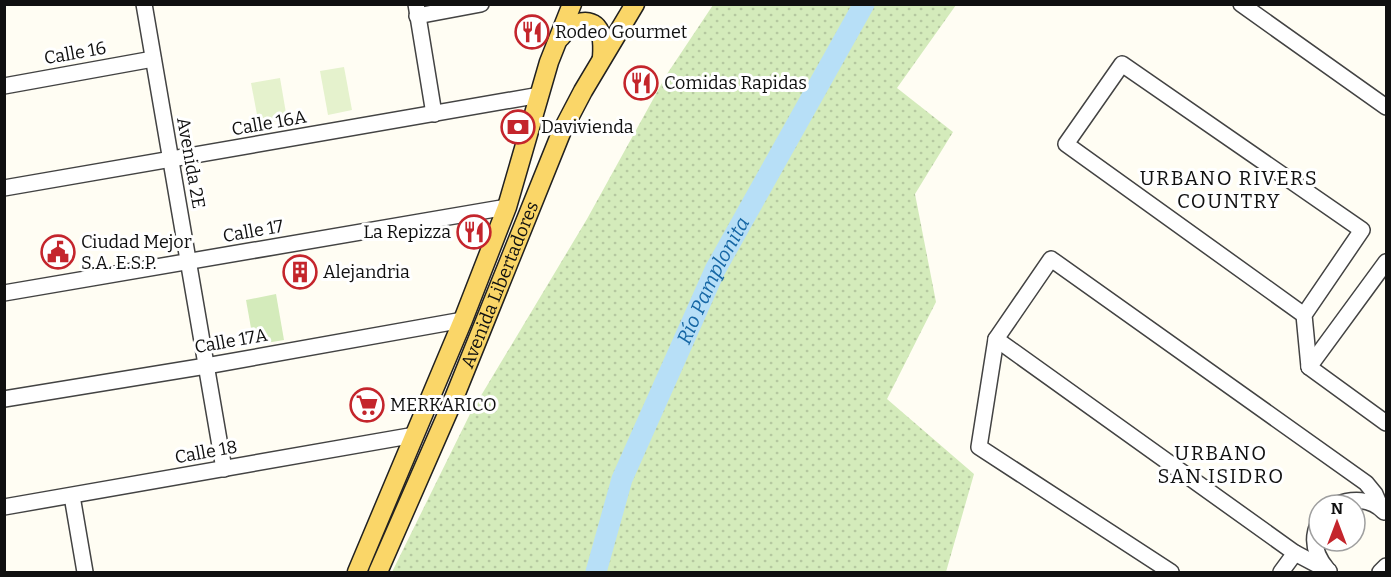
<svg xmlns="http://www.w3.org/2000/svg" width="1391" height="577" font-family="Bitter,serif">
  <style>
    .grass { fill: url(#grass-dots) }
    .park { fill: #d4ebbb }
    .pitch { fill: #e5f2cd }
    .lines { fill: none; stroke-linecap: round; stroke-linejoin: round }
    .river { stroke: #b7dff7; stroke-width: 21 }
    .minor-casing { stroke: #434343; stroke-width: 18 }
    .major-casing { stroke: #212121; stroke-width: 21 }
    .minor { stroke: #fff; stroke-width: 15 }
    .major { stroke: #fad668; stroke-width: 18 }
    .labels { text-anchor: middle; stroke-width: 6; stroke-linejoin: round; paint-order: stroke }
    .poi-label { font-size: 18px; fill: #101010; stroke: #fff; text-anchor: start }
    .street-label { font-size: 18px; fill: #101010; stroke: #fff }
    .neighbourhood-label { font-size: 20px; letter-spacing: 1.5px; fill: #101010; stroke: #fff }
    .water-label { font-size: 20px; font-style: italic; fill: #1667a5; stroke: #fff }
  </style>
  <defs>
    <pattern id="grass-dots" width="8" height="8" patternUnits="userSpaceOnUse" patternTransform="scale(1.5)"><rect width="8" height="8" fill="#d4ebbb"/><path d="M2 2h.1M6 6h.1" fill="none" stroke="#b5c8a0" stroke-width="1.8" stroke-linecap="round"/></pattern>
  </defs>
  <rect width="100%" height="100%" fill="#fffdf3"/>
  <path class="grass" d="M 713,5 L 956,5 L 897,88 L 953,132 L 915,194 L 936,302 L 887,399 L 974,474 L 946,572 L 392,572 L 470,414 L 587,219 L 667,74 Z"/>
  <path class="park" d="M 276,294 L 284,340 L 254,345 L 246,300 Z"/>
  <g class="pitch">
    <path d="M 344,67 L 352,110 L 328,115 L 320,71 Z"/>
    <path d="M 280,78 L 287,119 L 259,125 L 251,83 Z"/>
  </g>
  <g class="lines">
    <path class="river" id="s1" d="M 596,572 L 622,479 L 715,270 L 864,4"/>
    <defs>
      <g id="minor">
        <path d="M 144,4 L 224,469"/>
        <path d="M 416,4 L 434,114"/>
        <path d="M 1241,4 L 1386,107"/>
        <path d="M 417,16 L 481,4"/>
        <path d="M 4,86 L 153,59"/>
        <path d="M 4,188 L 540,95"/>
        <path d="M 4,293 L 507,207"/>
        <path d="M 1304,315 L 1066,144 L 1122,64 L 1362,230 L 1304,315 L 1309,367 L 1386,423"/>
        <path d="M 996,339 L 1295,553 L 1329,571"/>
        <path d="M 1309,367 L 1386,262"/>
        <path d="M 4,399 L 206,366 L 463,320"/>
        <path d="M 72,496 L 85,572"/>
        <path d="M 1335,505 C 1352,498 1371,498 1384,512"/>
        <path d="M 4,507 L 415,435"/>
        <path d="M 1319,522 C 1311,539 1315,555 1327,569"/>
        <path d="M 1171,572 L 979,447 L 996,339 L 1051,259 L 1366,483 L 1375,494 L 1381,508"/>
        <path d="M 1281,572 L 1295,553"/>
        <path d="M 1380,572 L 1386,566"/>
      </g>
      <g id="major">
        <path d="M 560,38 C 563,34 567,30 571,27 C 575,24 580,22 585,22 C 604,23 603,45 602,58"/>
        <path d="M 357,572 L 463,320 L 507,207 L 549,62 L 572,4"/>
        <path id="s2" d="M 378,572 L 452,403 L 561,133 L 583,91 L 635,4"/>
      </g>
    </defs>
    <use href="#minor" class="minor-casing"/>
    <use href="#major" class="major-casing"/>
    <use href="#minor" class="minor"/>
    <use href="#major" class="major"/>
  </g>
  <defs>
    <symbol id="restaurant-ring" viewBox="-11 -11 22 22"><circle r="9.5" fill="#fff" stroke="#c4252c" stroke-width="1.5"/><path d="M-5-6h1v4h1v-4h1v4h1v-4h1v5L-1.5 .5V6h-2V.5L-5-1ZM5-6V6H3V1.5H1.5Q1.5-4 5-6Z" fill="#c4252c"/></symbol>
    <symbol id="bank-ring" viewBox="-11 -11 22 22"><circle r="9.5" fill="#fff" stroke="#c4252c" stroke-width="1.5"/><path d="M-6-4H6V4H-6ZM0-2.3a2.3 2.3 0 1 0 0 4.6a2.3 2.3 0 1 0 0-4.6Z" fill="#c4252c"/></symbol>
    <symbol id="civic-ring" viewBox="-11 -11 22 22"><circle r="9.5" fill="#fff" stroke="#c4252c" stroke-width="1.5"/><path d="M-.6-6.5H3V-4.5H.6V-3L4-1V1h2V6H-6V1h2V-1L-.6-3ZM-1.2 2.5V6h2.4V2.5Z" fill="#c4252c"/></symbol>
    <symbol id="building-ring" viewBox="-11 -11 22 22"><circle r="9.5" fill="#fff" stroke="#c4252c" stroke-width="1.5"/><path d="M-4-6H4V6H1V3H-1V6H-4ZM-2.5-4.3h1.7v1.8h-1.7ZM.8-4.3h1.7v1.8H.8ZM-2.5-1h1.7V.8h-1.7ZM.8-1h1.7V.8H.8Z" fill="#c4252c"/></symbol>
    <symbol id="supermarket-ring" viewBox="-11 -11 22 22"><circle r="9.5" fill="#fff" stroke="#c4252c" stroke-width="1.5"/><path d="M-6-5.5h2.5l.6 2H6L4.5 2H-2.5L-4.4-4H-6ZM-1.5 3.2a1.3 1.3 0 1 0 .1 0ZM3 3.2a1.3 1.3 0 1 0 .1 0Z" fill="#c4252c"/></symbol>
  </defs>
  <g fill-rule="evenodd">
    <use href="#restaurant-ring" x="513" y="13" width="38" height="38"/>
    <use href="#restaurant-ring" x="622" y="64" width="38" height="38"/>
    <use href="#bank-ring" x="499" y="108" width="38" height="38"/>
    <use href="#restaurant-ring" x="455" y="213" width="38" height="38"/>
    <use href="#civic-ring" x="39" y="233" width="38" height="38"/>
    <use href="#building-ring" x="281" y="253" width="38" height="38"/>
    <use href="#supermarket-ring" x="348" y="386" width="38" height="38"/>
  </g>
  <g class="labels">
    <g class="poi-label">
      <text x="555" y="38">Rodeo Gourmet</text>
      <text x="664" y="89">Comidas Rapidas</text>
      <text x="541" y="133">Davivienda</text>
      <text x="451" y="238" text-anchor="end">La Repizza</text>
      <text x="81" y="248">Ciudad Mejor<tspan x="81" dy="21">S.A. E.S.P.</tspan></text>
      <text x="323" y="278">Alejandria</text>
      <text x="390" y="411">MERKARICO</text>
    </g>
    <g class="street-label">
      <text transform="translate(75 53) rotate(-10)" y="6">Calle 16</text>
      <text transform="translate(269 123) rotate(-10)" y="6">Calle 16A</text>
      <text transform="translate(191 163) rotate(80)" y="6">Avenida 2E</text>
      <text transform="translate(253 231) rotate(-10)" y="6">Calle 17</text>
      <text dy="6" stroke="none"><textPath href="#s2" startOffset="312">Avenida Libertadores</textPath></text>
      <text transform="translate(231 341) rotate(-10)" y="6">Calle 17A</text>
      <text transform="translate(206 452) rotate(-10)" y="6">Calle 18</text>
    </g>
    <g class="neighbourhood-label">
      <text x="1229" y="185">URBANO RIVERS<tspan x="1229" dy="23">COUNTRY</tspan></text>
      <text x="1221" y="460">URBANO<tspan x="1221" dy="23">SAN ISIDRO</tspan></text>
    </g>
    <g class="water-label">
      <text dy="7" stroke="none"><textPath href="#s1" startOffset="315">Río Pamplonita</textPath></text>
    </g>
  </g>
  <rect width="1391" height="577" fill="none" stroke="#101010" stroke-width="12"/>
  <g transform="translate(1337 523)"><circle r="28" fill="#ffffff" stroke="#9f9f9f" stroke-width="1.5"/>
  <path d="M0-4.5L10 22L0 15L-10 22Z" fill="#c4252c"/>
  <text y="-9" font-size="16" font-weight="bold" text-anchor="middle" fill="#101010">N</text>
  </g>
</svg>
